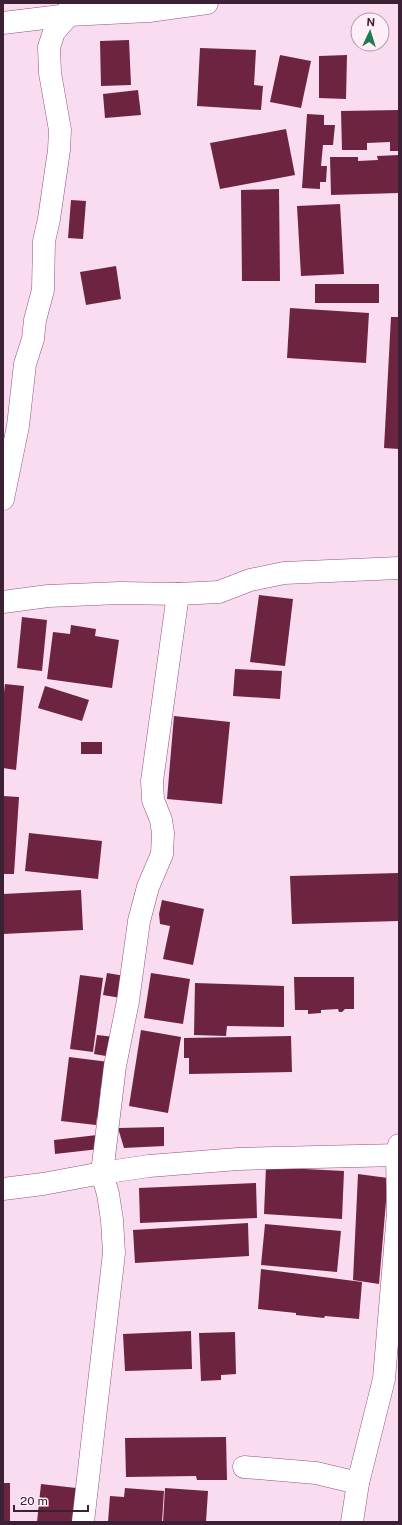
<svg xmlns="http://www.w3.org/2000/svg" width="402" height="1525" font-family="'Public Sans',sans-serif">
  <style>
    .building { fill: #6c2441 }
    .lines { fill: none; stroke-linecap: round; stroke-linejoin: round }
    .minor-casing { stroke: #925180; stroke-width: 23 }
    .minor { stroke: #fff; stroke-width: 22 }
  </style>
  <rect width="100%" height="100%" fill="#fadcf0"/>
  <g class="building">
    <path d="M 129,40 L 131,85 L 101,86 L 100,41 Z"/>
    <path d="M 200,48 L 256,50 L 254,85 L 263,86 L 261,110 L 197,106 Z"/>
    <path d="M 280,55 L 311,61 L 301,108 L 270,102 Z"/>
    <path d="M 347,55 L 346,99 L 319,98 L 319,56 Z"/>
    <path d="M 138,90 L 141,115 L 105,118 L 103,94 Z"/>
    <path d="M 399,110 L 399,151 L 390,151 L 390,142 L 367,143 L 367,150 L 342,150 L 341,111 Z"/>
    <path d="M 307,114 L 324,115 L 324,125 L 335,125 L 333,145 L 323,145 L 321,166 L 327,166 L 326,182 L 320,182 L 320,189 L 302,188 Z"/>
    <path d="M 286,129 L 295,175 L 220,189 L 210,143 Z"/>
    <path d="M 399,155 L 399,193 L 331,195 L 330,157 L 358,157 L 358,161 L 378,160 L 377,156 Z"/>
    <path d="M 279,189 L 280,281 L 242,281 L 241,190 Z"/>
    <path d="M 71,200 L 86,201 L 83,239 L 68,238 Z"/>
    <path d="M 340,204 L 344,274 L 301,276 L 297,206 Z"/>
    <path d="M 116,266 L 121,299 L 86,305 L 80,272 Z"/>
    <rect x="315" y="284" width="64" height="19"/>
    <path d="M 290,308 L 369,313 L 366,363 L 287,358 Z"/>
    <path d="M 391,317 L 399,317 L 399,449 L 384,448 Z"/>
    <path d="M 259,595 L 293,599 L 285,666 L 250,662 Z"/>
    <path d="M 22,617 L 47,620 L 42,671 L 17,668 Z"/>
    <path d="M 71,625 L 96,629 L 95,636 L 119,640 L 112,688 L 47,679 L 53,632 L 70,634 Z"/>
    <path d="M 235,669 L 282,671 L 280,699 L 233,696 Z"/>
    <path d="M 5,684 L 24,686 L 16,770 L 3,768 L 3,701 Z"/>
    <path d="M 45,686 L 89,700 L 82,721 L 38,708 Z"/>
    <path d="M 174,716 L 230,722 L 222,804 L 167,799 Z"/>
    <rect x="81" y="742" width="21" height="12"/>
    <path d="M 3,796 L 19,797 L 14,874 L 3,874 Z"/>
    <path d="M 29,833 L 102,841 L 98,879 L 25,871 Z"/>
    <path d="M 399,873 L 399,921 L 292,924 L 290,876 Z"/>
    <path d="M 81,890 L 83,930 L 3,934 L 3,894 Z"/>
    <path d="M 162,900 L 204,909 L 193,965 L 163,959 L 170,926 L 160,924 L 159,914 Z"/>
    <path d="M 107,973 L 125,976 L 121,998 L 103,995 Z"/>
    <path d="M 151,973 L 190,979 L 183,1024 L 144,1018 Z"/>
    <path d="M 80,975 L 103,978 L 93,1052 L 70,1049 Z"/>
    <path d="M 294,977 L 354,977 L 354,1009 L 345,1009 L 342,1012 L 339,1012 L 338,1009 L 321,1010 L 321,1013 L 308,1014 L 308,1010 L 295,1010 Z"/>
    <path d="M 195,983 L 284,986 L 284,1027 L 227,1026 L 226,1036 L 194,1035 Z"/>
    <path d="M 141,1030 L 181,1037 L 168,1113 L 129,1106 Z"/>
    <path d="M 97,1035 L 115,1037 L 112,1057 L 94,1054 Z"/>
    <path d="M 291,1036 L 292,1072 L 189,1074 L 189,1058 L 184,1058 L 184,1038 Z"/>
    <path d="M 69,1057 L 109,1062 L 106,1087 L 101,1086 L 99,1106 L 103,1106 L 102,1117 L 97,1117 L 96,1125 L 61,1121 Z"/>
    <path d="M 164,1127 L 164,1146 L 124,1148 L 118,1128 Z"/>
    <path d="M 97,1135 L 99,1149 L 55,1154 L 54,1140 Z"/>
    <path d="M 266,1167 L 344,1171 L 342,1219 L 264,1214 Z"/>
    <path d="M 358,1174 L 388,1178 L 379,1284 L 353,1280 Z"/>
    <path d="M 256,1183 L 257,1218 L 140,1223 L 139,1188 Z"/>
    <path d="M 248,1223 L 249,1256 L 135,1263 L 133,1230 Z"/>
    <path d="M 265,1224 L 341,1231 L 337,1272 L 261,1265 Z"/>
    <path d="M 261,1269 L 362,1282 L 359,1319 L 325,1316 L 324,1318 L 296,1315 L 296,1313 L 258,1309 Z"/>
    <path d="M 191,1331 L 192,1369 L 125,1371 L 123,1334 Z"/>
    <path d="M 235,1332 L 236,1374 L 221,1375 L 221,1380 L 201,1381 L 199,1333 Z"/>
    <path d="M 226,1437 L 227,1480 L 197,1480 L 196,1476 L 126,1477 L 125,1438 Z"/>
    <rect x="3" y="1483" width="7" height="39"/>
    <path d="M 41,1484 L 76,1488 L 72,1522 L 37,1522 Z"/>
    <path d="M 125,1488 L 164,1491 L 162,1522 L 108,1522 L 110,1496 L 124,1497 Z"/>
    <path d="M 165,1488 L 208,1491 L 206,1522 L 163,1522 Z"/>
  </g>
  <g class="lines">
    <defs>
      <g id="minor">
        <path d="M 3,23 L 69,15 L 149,11 L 207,3"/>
        <path d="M 3,499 L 18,426 L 25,364 L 33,339 L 35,320 L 43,290 L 44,241 L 49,219 L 59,150 L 60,130 L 50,73 L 49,47 L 54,32 L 69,15 L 70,3"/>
        <path d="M 3,602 L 48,596 L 120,593 L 178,594 L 219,592 L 250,580 L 284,573 L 399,568"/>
        <path d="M 3,1189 L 43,1184 L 102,1173 L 149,1166 L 238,1159 L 399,1155"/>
        <path d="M 244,1467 L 316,1473 L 358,1483"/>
        <path d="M 83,1522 L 114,1253 L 112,1220 L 108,1194 L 102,1173 L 115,1066 L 128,1001 L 139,921 L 148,887 L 162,854 L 163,833 L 161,820 L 153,800 L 152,781 L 178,594"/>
        <path d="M 352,1522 L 358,1483 L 384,1379 L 398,1213 L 397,1155 L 399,1145"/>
      </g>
    </defs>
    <use href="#minor" class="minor-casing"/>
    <use href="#minor" class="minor"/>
  </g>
  <rect width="402" height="1525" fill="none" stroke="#3c2034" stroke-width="8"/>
  <g transform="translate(370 32) rotate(4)"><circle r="19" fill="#feeef8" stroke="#b09caa"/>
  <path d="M0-3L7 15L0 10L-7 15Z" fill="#1e7a50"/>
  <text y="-6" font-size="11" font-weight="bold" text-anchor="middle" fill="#3c2034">N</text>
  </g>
  <path d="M14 1505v6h74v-6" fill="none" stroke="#3c2034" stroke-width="2"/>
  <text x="20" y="1505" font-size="12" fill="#3c2034" stroke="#feeef8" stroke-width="3" paint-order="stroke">20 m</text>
</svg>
